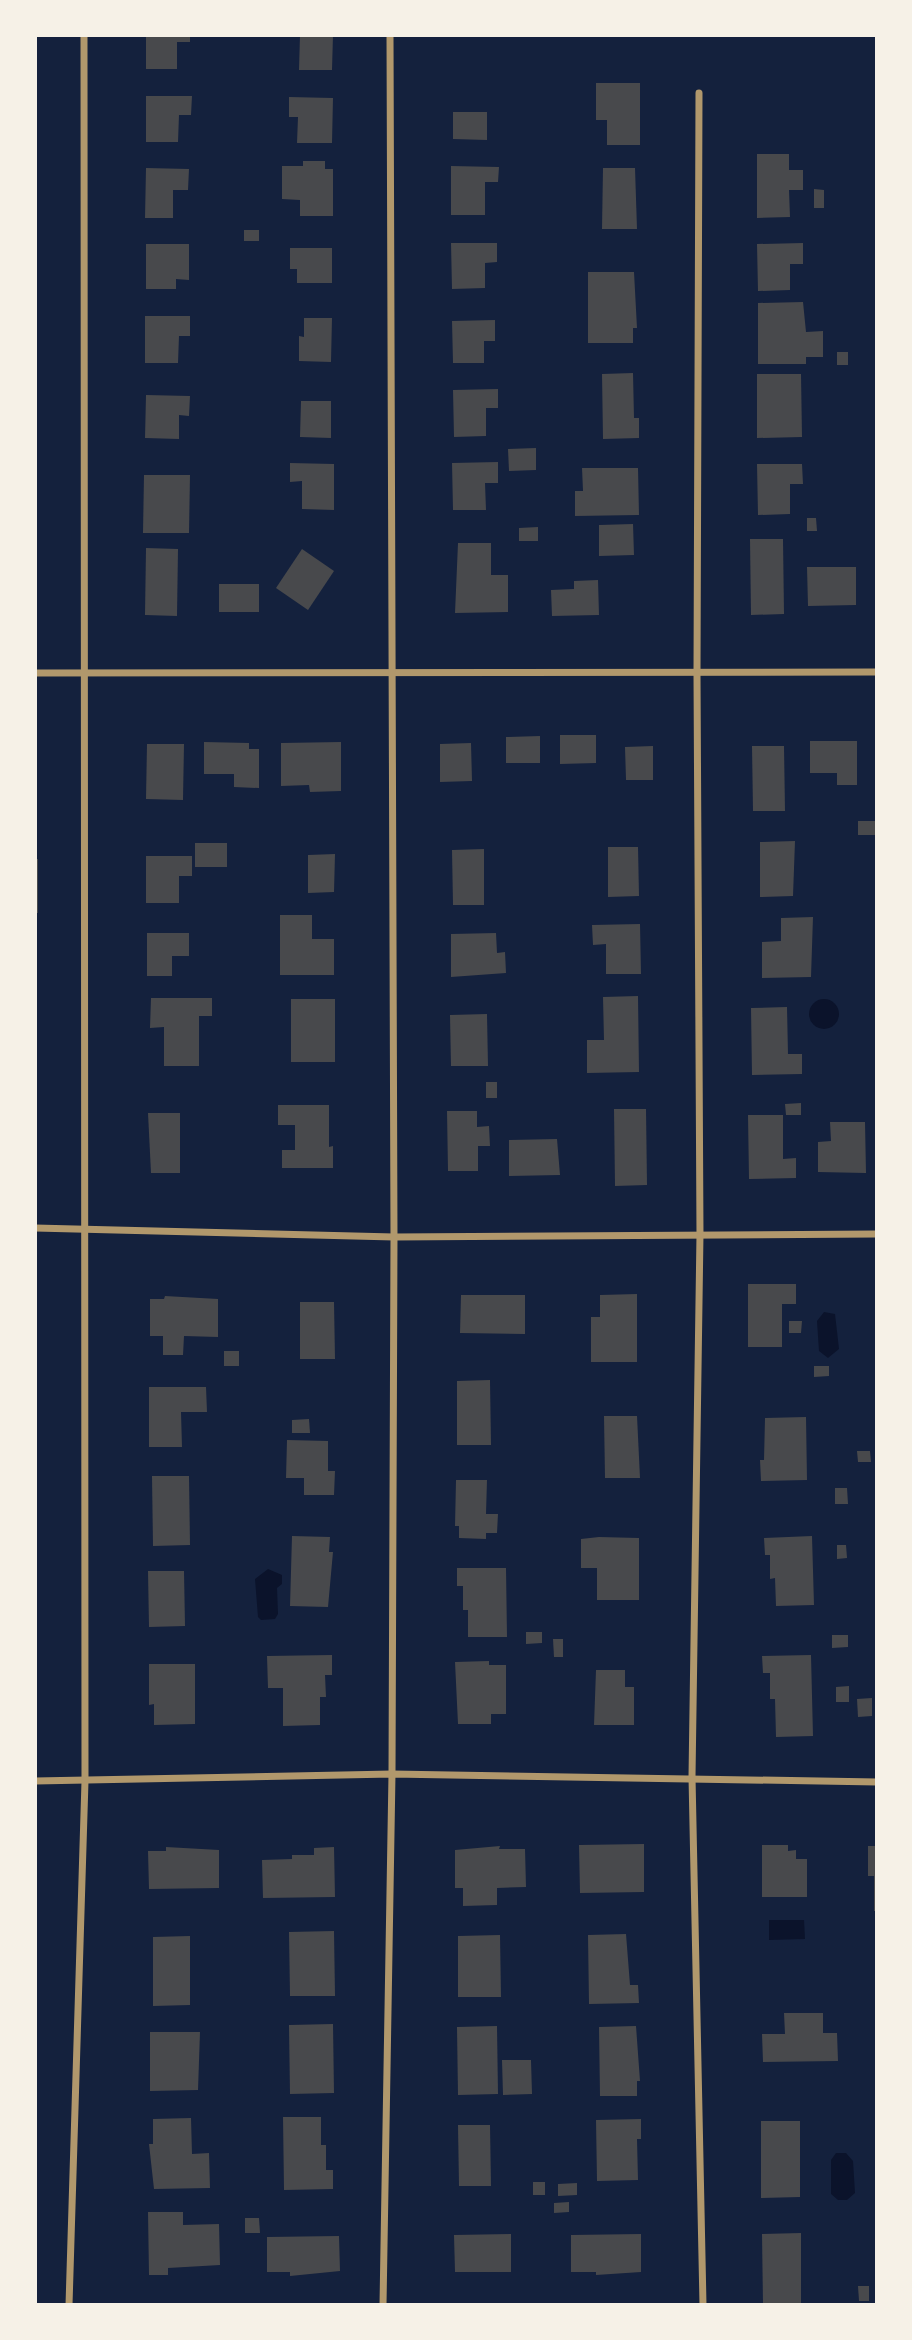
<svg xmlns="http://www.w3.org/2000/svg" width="912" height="2340" font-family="Helvetica,sans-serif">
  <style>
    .water { fill: #0b132b }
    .building { fill: #48494c }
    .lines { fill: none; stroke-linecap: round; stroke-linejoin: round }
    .minor { stroke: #b1986c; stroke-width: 7 }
  </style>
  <rect width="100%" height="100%" fill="#14213d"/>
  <g class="water">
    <circle cx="824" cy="1014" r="15"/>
    <path d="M 824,1312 L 835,1314 L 839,1349 L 828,1358 L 819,1351 L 817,1321 Z"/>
    <path d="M 268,1569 L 282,1575 L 282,1584 L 277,1588 L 278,1614 L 275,1619 L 261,1620 L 258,1617 L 255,1579 Z"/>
    <path d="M 769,1920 L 804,1920 L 805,1939 L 769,1940 Z"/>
    <path d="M 836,2153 L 846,2153 L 853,2161 L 855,2193 L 847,2200 L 838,2200 L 831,2194 L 831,2160 Z"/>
  </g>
  <g class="building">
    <path d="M 146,35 L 190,35 L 190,42 L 177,42 L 177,69 L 146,69 Z"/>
    <path d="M 300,35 L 333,35 L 332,70 L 299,70 Z"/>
    <path d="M 596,83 L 640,83 L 640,145 L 607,145 L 607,120 L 596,120 Z"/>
    <path d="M 146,96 L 192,96 L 191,115 L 179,115 L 178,142 L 146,142 Z"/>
    <path d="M 289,97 L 333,98 L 332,143 L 297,143 L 298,117 L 289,117 Z"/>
    <path d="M 453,112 L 487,112 L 487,140 L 453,139 Z"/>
    <path d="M 757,154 L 789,154 L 789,170 L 803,170 L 803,190 L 789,190 L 790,217 L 757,218 Z"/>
    <path d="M 303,161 L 325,161 L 325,169 L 333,169 L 333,216 L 300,216 L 300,200 L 282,199 L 282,166 L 303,166 Z"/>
    <path d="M 451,166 L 499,167 L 498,182 L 485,182 L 485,215 L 451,215 Z"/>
    <path d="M 146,168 L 189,169 L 188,190 L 173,190 L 173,218 L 145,218 Z"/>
    <path d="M 603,168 L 635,168 L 637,229 L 602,229 Z"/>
    <path d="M 814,189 L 824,190 L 824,208 L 814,208 Z"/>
    <rect x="244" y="230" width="15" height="11"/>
    <path d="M 451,243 L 497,243 L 497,262 L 485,263 L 485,288 L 452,289 Z"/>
    <path d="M 803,243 L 803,264 L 790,264 L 790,290 L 758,291 L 757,244 Z"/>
    <path d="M 146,244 L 189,244 L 189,280 L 176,279 L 176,289 L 146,289 Z"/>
    <path d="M 290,248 L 332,248 L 332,283 L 297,283 L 297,269 L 290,269 Z"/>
    <path d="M 588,272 L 634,272 L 637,328 L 633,328 L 633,343 L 588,343 Z"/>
    <path d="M 803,302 L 806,332 L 823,331 L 823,357 L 806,357 L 806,364 L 758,364 L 758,303 Z"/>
    <path d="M 145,316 L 190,316 L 190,336 L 179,336 L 178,363 L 145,363 Z"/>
    <path d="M 304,318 L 332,318 L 331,362 L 299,361 L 299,336 L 304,337 Z"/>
    <path d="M 495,320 L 495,341 L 484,341 L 484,363 L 453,363 L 452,321 Z"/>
    <rect x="837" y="352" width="11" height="13"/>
    <path d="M 633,373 L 634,418 L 639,418 L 639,438 L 603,439 L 602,374 Z"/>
    <path d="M 757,374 L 801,374 L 802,437 L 757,438 Z"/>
    <path d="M 498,389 L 498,408 L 486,408 L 486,436 L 454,437 L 453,390 Z"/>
    <path d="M 146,395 L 190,396 L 189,416 L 179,415 L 179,439 L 145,438 Z"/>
    <path d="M 301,401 L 331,401 L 331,438 L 300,437 Z"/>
    <path d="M 536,448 L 536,470 L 509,471 L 508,449 Z"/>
    <path d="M 498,462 L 498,483 L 485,483 L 486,510 L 453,510 L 452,463 Z"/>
    <path d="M 290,463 L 334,464 L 334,510 L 302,509 L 302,481 L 290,482 Z"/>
    <path d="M 757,464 L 802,464 L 803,484 L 790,484 L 790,514 L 758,515 Z"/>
    <path d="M 582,468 L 638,468 L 639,515 L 575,516 L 575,491 L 583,491 Z"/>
    <path d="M 144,475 L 190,475 L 189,533 L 143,533 Z"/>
    <path d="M 807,518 L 816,518 L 817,531 L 807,531 Z"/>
    <path d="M 633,524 L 634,555 L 599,556 L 599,525 Z"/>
    <path d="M 538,527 L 538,541 L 519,541 L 519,528 Z"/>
    <path d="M 750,539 L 783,539 L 784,614 L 751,615 Z"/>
    <path d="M 458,543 L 491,543 L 491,575 L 508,575 L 508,612 L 455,613 Z"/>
    <path d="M 146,548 L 178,549 L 177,616 L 145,615 Z"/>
    <path d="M 302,549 L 334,571 L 308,610 L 276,588 Z"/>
    <path d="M 807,567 L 856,567 L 856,605 L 808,606 Z"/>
    <path d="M 598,580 L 599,615 L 552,616 L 551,590 L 574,589 L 574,581 Z"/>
    <rect x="219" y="584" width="40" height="28"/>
    <path d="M 560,735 L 596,735 L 596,763 L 560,764 Z"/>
    <path d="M 540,736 L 540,763 L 506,763 L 506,737 Z"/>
    <path d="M 810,741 L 857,741 L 857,785 L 837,785 L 837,773 L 810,773 Z"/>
    <path d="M 204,742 L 249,743 L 249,749 L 259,749 L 259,788 L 234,787 L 234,774 L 204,774 Z"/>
    <path d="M 341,742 L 341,791 L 310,792 L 309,785 L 281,786 L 281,743 Z"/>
    <path d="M 471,743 L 472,781 L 440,782 L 440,744 Z"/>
    <path d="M 147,744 L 184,744 L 183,800 L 146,799 Z"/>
    <path d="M 653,746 L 653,780 L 626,780 L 625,747 Z"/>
    <path d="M 752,746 L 784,746 L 785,811 L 753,811 Z"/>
    <rect x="858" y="821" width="19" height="14"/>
    <path d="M 795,841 L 793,896 L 760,897 L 760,842 Z"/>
    <rect x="195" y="843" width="32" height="24"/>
    <path d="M 608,847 L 638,847 L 639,896 L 608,897 Z"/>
    <path d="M 484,849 L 484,905 L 453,905 L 452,850 Z"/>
    <path d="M 335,854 L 334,892 L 308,893 L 308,855 Z"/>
    <path d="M 146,856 L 192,856 L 192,876 L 179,876 L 179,903 L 146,903 Z"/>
    <rect x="35" y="859" width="3" height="54"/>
    <path d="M 280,915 L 312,915 L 312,939 L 334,939 L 334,975 L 280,975 Z"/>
    <path d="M 813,917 L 811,977 L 762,978 L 762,942 L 781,941 L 781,918 Z"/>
    <path d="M 640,924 L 641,974 L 606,974 L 606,944 L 593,945 L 592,925 Z"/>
    <path d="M 147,933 L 189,933 L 189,956 L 172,956 L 172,976 L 147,976 Z"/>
    <path d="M 496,933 L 497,953 L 505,952 L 506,973 L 451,977 L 451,934 Z"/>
    <path d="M 638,996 L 639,1072 L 587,1073 L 587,1040 L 604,1040 L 603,997 Z"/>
    <path d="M 151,998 L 212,998 L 212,1016 L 199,1016 L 199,1066 L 164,1066 L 164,1027 L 150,1028 Z"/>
    <rect x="291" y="999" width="44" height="63"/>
    <path d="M 787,1007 L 788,1054 L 802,1054 L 802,1074 L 752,1075 L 751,1008 Z"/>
    <path d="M 487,1014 L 488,1066 L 451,1066 L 450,1015 Z"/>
    <rect x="486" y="1082" width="11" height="16"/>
    <path d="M 801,1103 L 801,1115 L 786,1115 L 785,1104 Z"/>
    <path d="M 278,1105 L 329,1105 L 329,1147 L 333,1146 L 333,1168 L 282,1168 L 282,1150 L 295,1150 L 295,1125 L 278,1125 Z"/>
    <path d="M 614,1109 L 646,1109 L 647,1185 L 615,1186 Z"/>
    <path d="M 447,1111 L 477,1111 L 477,1127 L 489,1126 L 490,1146 L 478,1146 L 478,1171 L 448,1171 Z"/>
    <path d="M 148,1113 L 180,1113 L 180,1173 L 151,1173 Z"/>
    <path d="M 748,1115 L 783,1115 L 783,1159 L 796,1158 L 796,1178 L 749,1179 Z"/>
    <path d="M 830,1122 L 865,1122 L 866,1173 L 818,1172 L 818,1142 L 831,1141 Z"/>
    <path d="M 557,1139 L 560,1175 L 509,1176 L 509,1140 Z"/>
    <path d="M 748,1284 L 796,1284 L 796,1304 L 782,1304 L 782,1347 L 748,1347 Z"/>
    <path d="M 637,1294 L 637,1362 L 591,1362 L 591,1317 L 600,1317 L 600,1295 Z"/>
    <path d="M 461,1295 L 525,1295 L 525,1334 L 460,1333 Z"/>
    <path d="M 165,1296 L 218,1299 L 218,1337 L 184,1336 L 183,1355 L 163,1355 L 163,1336 L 150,1336 L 150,1299 L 164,1299 Z"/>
    <path d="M 300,1302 L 334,1302 L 335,1359 L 300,1359 Z"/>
    <path d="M 789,1321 L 802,1321 L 801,1333 L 789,1333 Z"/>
    <rect x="224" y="1351" width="15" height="15"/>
    <path d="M 814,1366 L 829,1366 L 829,1376 L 814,1377 Z"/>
    <path d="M 490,1380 L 491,1445 L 457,1445 L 457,1381 Z"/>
    <path d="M 149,1387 L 206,1387 L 207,1412 L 181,1412 L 182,1447 L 149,1447 Z"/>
    <path d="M 604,1416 L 637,1416 L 640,1478 L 605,1478 Z"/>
    <path d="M 806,1417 L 807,1480 L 761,1481 L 760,1460 L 764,1460 L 765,1418 Z"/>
    <path d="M 309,1419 L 310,1433 L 292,1433 L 292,1420 Z"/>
    <path d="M 287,1440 L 328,1441 L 328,1471 L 335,1471 L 334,1495 L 304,1495 L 304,1478 L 286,1478 Z"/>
    <path d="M 857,1451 L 870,1451 L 871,1462 L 858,1462 Z"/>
    <path d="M 152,1476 L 189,1476 L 190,1545 L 153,1546 Z"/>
    <path d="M 456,1480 L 487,1480 L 486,1514 L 498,1514 L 497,1533 L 486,1533 L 486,1539 L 459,1538 L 459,1526 L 455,1526 Z"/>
    <path d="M 835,1488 L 847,1488 L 848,1504 L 835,1504 Z"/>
    <path d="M 292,1536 L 330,1537 L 329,1552 L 333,1552 L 328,1607 L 290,1606 Z"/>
    <path d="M 812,1536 L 814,1605 L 776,1606 L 775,1578 L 770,1579 L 770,1555 L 765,1555 L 764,1538 Z"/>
    <path d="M 599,1537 L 639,1538 L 639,1600 L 597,1600 L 597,1568 L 581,1568 L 581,1539 Z"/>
    <path d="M 837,1545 L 846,1545 L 847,1558 L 837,1559 Z"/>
    <path d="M 457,1568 L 506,1568 L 507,1637 L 468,1637 L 468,1610 L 463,1610 L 463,1586 L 457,1586 Z"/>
    <path d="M 148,1571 L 184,1571 L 185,1626 L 149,1627 Z"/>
    <path d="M 526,1632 L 542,1632 L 542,1643 L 526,1644 Z"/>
    <path d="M 832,1635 L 848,1635 L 848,1647 L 832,1648 Z"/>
    <path d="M 553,1639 L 563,1639 L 563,1657 L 554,1657 Z"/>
    <path d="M 332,1655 L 332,1675 L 325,1675 L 326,1697 L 320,1697 L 320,1725 L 283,1726 L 283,1688 L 268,1688 L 267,1656 Z"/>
    <path d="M 811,1655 L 813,1736 L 776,1737 L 775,1699 L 770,1699 L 770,1673 L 763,1673 L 762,1656 Z"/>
    <path d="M 489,1661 L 489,1665 L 506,1665 L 506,1714 L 491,1714 L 491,1724 L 458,1724 L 455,1662 Z"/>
    <path d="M 149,1664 L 195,1664 L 195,1724 L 154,1725 L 154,1704 L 149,1705 Z"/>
    <path d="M 596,1670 L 625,1670 L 625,1687 L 634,1687 L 634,1725 L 594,1725 Z"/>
    <path d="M 849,1686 L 849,1702 L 836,1702 L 836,1687 Z"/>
    <path d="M 872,1698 L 872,1716 L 858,1717 L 857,1699 Z"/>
    <path d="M 644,1844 L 644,1892 L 580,1893 L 579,1845 Z"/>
    <path d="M 762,1845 L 788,1845 L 788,1851 L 796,1850 L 796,1859 L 807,1859 L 807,1897 L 762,1897 Z"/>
    <path d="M 500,1846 L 499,1849 L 525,1849 L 526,1887 L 497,1888 L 497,1905 L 463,1906 L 463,1888 L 455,1888 L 455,1850 Z"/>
    <path d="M 868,1846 L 877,1846 L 877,1911 L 874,1911 L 874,1876 L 868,1876 Z"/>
    <path d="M 166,1847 L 219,1850 L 219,1888 L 149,1889 L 148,1851 L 166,1851 Z"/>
    <path d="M 334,1847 L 335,1897 L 263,1898 L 262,1860 L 292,1859 L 292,1855 L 314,1855 L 314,1848 Z"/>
    <path d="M 334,1931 L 335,1996 L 290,1996 L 289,1932 Z"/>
    <path d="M 626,1934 L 630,1985 L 638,1985 L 639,2003 L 589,2004 L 588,1935 Z"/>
    <path d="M 500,1935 L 501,1997 L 458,1997 L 458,1936 Z"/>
    <path d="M 190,1936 L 190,2005 L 153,2006 L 153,1937 Z"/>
    <path d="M 784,2013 L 823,2013 L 823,2033 L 837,2033 L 838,2061 L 763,2062 L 762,2034 L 785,2034 Z"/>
    <path d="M 333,2024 L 334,2093 L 290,2094 L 289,2025 Z"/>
    <path d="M 497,2026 L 498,2094 L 458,2095 L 457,2027 Z"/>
    <path d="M 636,2026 L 640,2081 L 637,2081 L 637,2096 L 600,2096 L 599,2027 Z"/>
    <path d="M 150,2032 L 200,2032 L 198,2090 L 150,2091 Z"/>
    <path d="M 502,2060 L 531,2060 L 532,2094 L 503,2095 Z"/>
    <path d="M 283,2117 L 321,2117 L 321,2145 L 326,2145 L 326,2170 L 333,2170 L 333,2189 L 284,2190 Z"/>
    <path d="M 191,2118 L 192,2154 L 209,2153 L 210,2188 L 154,2189 L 149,2144 L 153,2144 L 153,2119 Z"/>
    <path d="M 641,2119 L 641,2139 L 637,2139 L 638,2180 L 597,2181 L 596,2120 Z"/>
    <path d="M 761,2121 L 800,2121 L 800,2197 L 761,2198 Z"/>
    <path d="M 458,2125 L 490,2125 L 491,2186 L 459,2186 Z"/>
    <rect x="533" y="2182" width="12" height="13"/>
    <path d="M 577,2183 L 577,2195 L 558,2196 L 558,2184 Z"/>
    <path d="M 569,2202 L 569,2212 L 554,2213 L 554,2203 Z"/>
    <path d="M 148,2212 L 183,2212 L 183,2225 L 219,2224 L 220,2265 L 168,2268 L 168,2275 L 149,2275 Z"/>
    <path d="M 245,2218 L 259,2218 L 260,2233 L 245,2233 Z"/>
    <path d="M 801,2233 L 801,2305 L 763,2305 L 762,2234 Z"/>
    <path d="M 511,2234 L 511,2272 L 455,2272 L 454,2235 Z"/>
    <path d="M 641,2234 L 641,2272 L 596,2275 L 596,2272 L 571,2272 L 571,2235 Z"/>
    <path d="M 339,2236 L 340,2271 L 290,2276 L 290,2272 L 267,2272 L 267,2237 Z"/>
    <path d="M 858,2286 L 869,2286 L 869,2301 L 859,2301 Z"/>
  </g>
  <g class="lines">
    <g class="minor">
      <path d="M 699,93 L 697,674 L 700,1234 L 692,1777 L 703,2305"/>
      <path d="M 35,673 L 877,672"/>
      <path d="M 35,1228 L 394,1237 L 877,1234"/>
      <path d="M 35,1781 L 392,1774 L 877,1782"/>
      <path d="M 69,2305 L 85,1781 L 84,35"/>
      <path d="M 383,2305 L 392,1774 L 394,1237 L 390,35"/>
    </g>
  </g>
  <rect width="912" height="2340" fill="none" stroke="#f6f1e7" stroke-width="74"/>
</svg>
